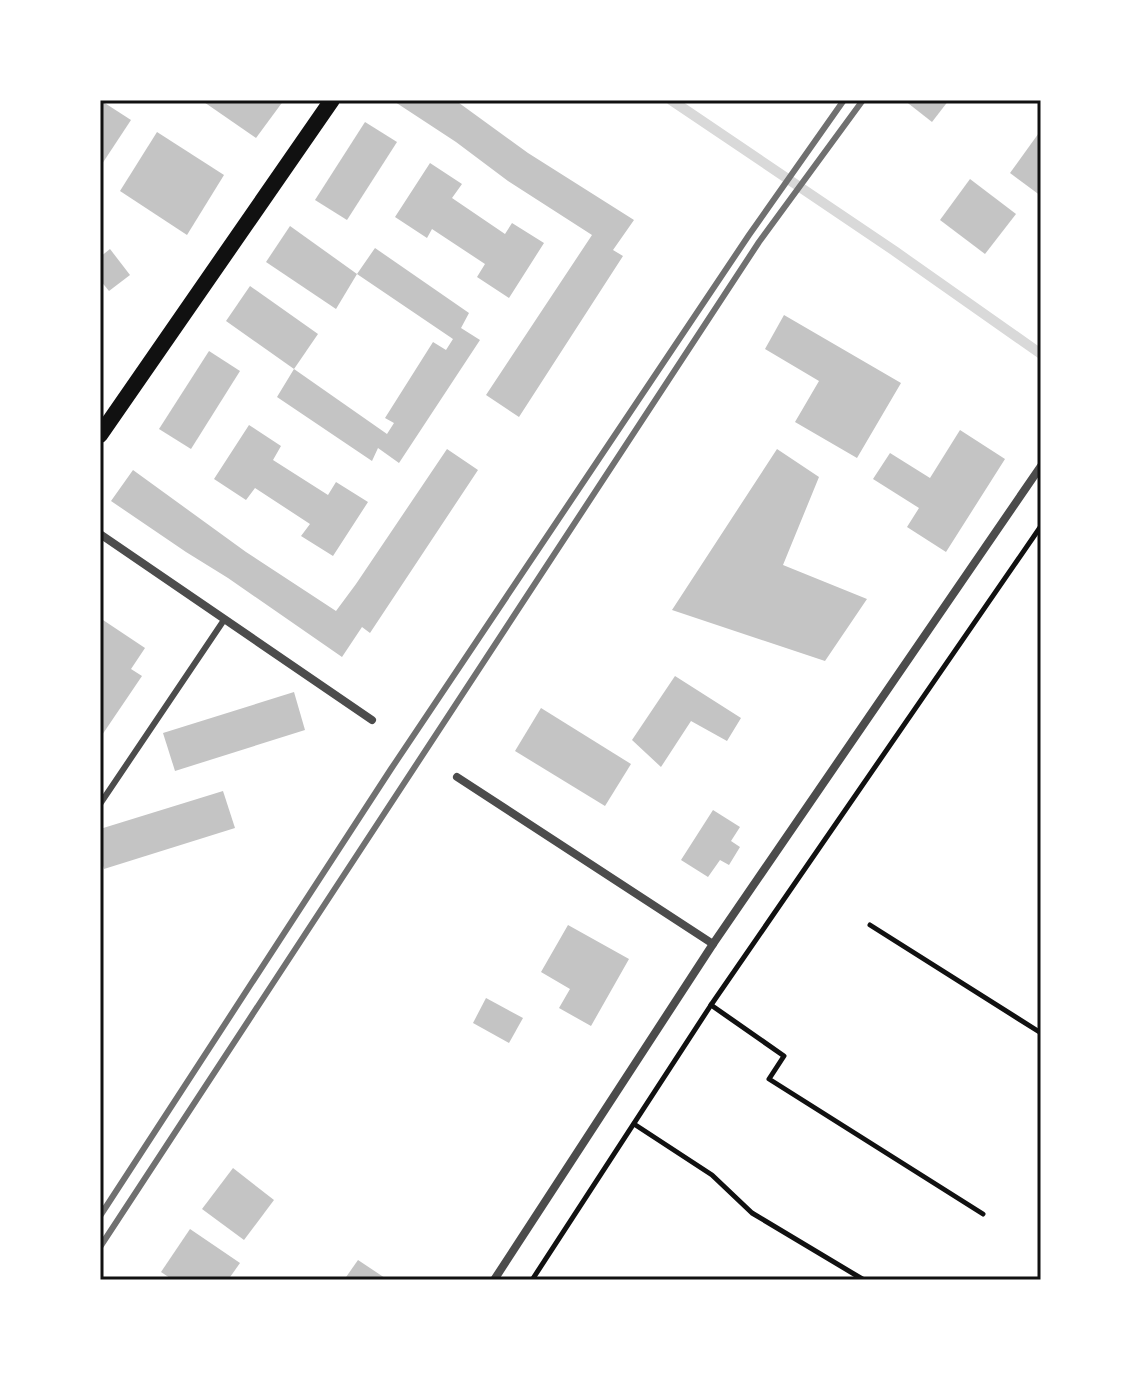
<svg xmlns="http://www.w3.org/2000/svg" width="1141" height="1380" font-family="Barlow,sans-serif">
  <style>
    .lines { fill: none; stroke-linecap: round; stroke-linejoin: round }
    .stream { stroke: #d9d9d9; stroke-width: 10 }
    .building { fill: #c4c4c4 }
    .path { stroke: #111; stroke-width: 5 }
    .service { stroke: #4c4c4c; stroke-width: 6 }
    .minor { stroke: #4c4c4c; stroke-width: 8 }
    .secondary { stroke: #111; stroke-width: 16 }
    .rail { stroke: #707070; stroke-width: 6 }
    .neatline { fill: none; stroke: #111; stroke-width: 3 }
  </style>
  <rect width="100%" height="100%" fill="#fff"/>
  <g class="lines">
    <path class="stream" d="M 671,100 L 896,252 L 1041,354"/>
  </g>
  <g class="building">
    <path d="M 100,100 L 131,120 L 100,167 Z"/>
    <path d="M 201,100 L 284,100 L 256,138 Z"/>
    <path d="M 392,100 L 455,100 L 528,153 L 634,220 L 613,250 L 623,256 L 519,417 L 486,395 L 592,235 L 508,181 L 456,142 Z"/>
    <path d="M 904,100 L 949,100 L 932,122 Z"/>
    <path d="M 365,122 L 397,142 L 347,220 L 315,200 Z"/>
    <path d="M 1041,130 L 1041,196 L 1010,173 Z"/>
    <path d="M 157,132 L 224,175 L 187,235 L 120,191 Z"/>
    <path d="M 430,163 L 462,184 L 452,198 L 505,234 L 512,223 L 544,243 L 509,298 L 477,277 L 485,264 L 432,229 L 427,238 L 395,217 Z"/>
    <path d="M 970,179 L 1016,214 L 985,254 L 940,220 Z"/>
    <path d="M 290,226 L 357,274 L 336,309 L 266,262 Z"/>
    <path d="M 375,248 L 469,313 L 461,328 L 480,340 L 399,463 L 378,448 L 372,461 L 277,397 L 294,369 L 387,434 L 394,423 L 385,418 L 433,342 L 446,350 L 453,339 L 357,274 Z"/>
    <path d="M 110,249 L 130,275 L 109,291 L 100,280 L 100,257 Z"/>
    <path d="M 250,286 L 318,334 L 294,369 L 226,321 Z"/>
    <path d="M 784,315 L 901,383 L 857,458 L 795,422 L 819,381 L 765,349 Z"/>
    <path d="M 209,351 L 240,371 L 191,449 L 159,429 Z"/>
    <path d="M 249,425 L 281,446 L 273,460 L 328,495 L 336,482 L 368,502 L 333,556 L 301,536 L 310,524 L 255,488 L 246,500 L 214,479 Z"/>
    <path d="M 960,430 L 1005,459 L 946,552 L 907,527 L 919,508 L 873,479 L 890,453 L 930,478 Z"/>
    <path d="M 447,449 L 478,470 L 370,633 L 362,627 L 342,657 L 228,578 L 186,552 L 111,501 L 133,470 L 246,552 L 336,611 L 356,584 Z"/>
    <path d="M 777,449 L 819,477 L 783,565 L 867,599 L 825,661 L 672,610 Z"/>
    <path d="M 100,618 L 145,648 L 131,669 L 142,676 L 100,738 Z"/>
    <path d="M 675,676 L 741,718 L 727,741 L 691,721 L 661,767 L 632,740 Z"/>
    <path d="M 294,692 L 305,730 L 175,771 L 163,733 Z"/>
    <path d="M 541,708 L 631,764 L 605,806 L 515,751 Z"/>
    <path d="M 223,791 L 235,828 L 104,869 L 100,856 L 100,829 Z"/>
    <path d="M 713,810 L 740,827 L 731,841 L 740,847 L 729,865 L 720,860 L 708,877 L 681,860 Z"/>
    <path d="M 568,925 L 629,959 L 591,1026 L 559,1008 L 570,989 L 541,972 Z"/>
    <path d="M 486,998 L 523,1018 L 509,1043 L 473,1023 Z"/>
    <path d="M 233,1168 L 274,1200 L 244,1240 L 202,1209 Z"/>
    <path d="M 190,1229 L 240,1263 L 228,1280 L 173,1280 L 161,1272 Z"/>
    <path d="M 358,1260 L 388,1280 L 344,1280 Z"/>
  </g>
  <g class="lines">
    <g class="path">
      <path d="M 870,925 L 1041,1033"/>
      <path d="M 711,1005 L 784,1056 L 769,1079 L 983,1214"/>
      <path d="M 634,1124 L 712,1175 L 752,1213 L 864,1280"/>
      <path d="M 532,1280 L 711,1005 L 1041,526"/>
    </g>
    <path class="service" d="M 100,804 L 224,620"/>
    <g class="minor">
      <path d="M 100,534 L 372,720"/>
      <path d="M 457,777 L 713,944"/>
      <path d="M 494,1280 L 713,944 L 1041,466"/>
    </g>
    <path class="secondary" d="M 100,435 L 332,100"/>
    <g class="rail">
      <path d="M 100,1216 L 391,769 L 749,235 L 844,100"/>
      <path d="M 100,1247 L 759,242 L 863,100"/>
    </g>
  </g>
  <rect width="1141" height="1380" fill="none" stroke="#ffffff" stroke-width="204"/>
  <rect x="102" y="102" width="937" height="1176" class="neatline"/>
</svg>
